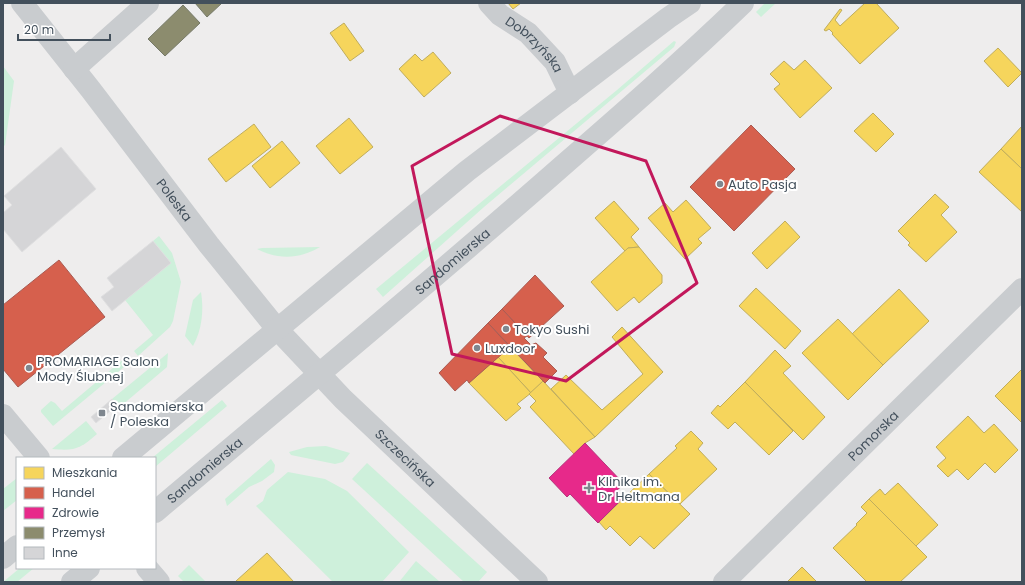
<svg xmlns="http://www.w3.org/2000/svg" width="1025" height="585" font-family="Poppins,sans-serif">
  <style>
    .green { fill: #cef0db }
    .homes { fill: #f6d55c; stroke: #c0ad5c }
    .shops { fill: #d6604d; stroke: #aa5b52 }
    .health { fill: #e7298a; stroke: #b6357c }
    .industry { fill: #8c8c6e; stroke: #767a69 }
    .building { fill: #d5d5d7; stroke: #dfdfe0 }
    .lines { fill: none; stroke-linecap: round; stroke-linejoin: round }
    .minor { stroke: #c9cccf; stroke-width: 22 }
    .marked { fill: none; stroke: #c2185b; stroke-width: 3; stroke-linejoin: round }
    .poi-dot { fill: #7f878f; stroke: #fff; stroke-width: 1.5 }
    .labels { text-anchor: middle; stroke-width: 4; stroke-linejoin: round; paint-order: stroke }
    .street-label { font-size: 13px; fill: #43505c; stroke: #fff }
    .poi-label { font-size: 13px; fill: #43505c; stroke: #fff; text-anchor: start }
  </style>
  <rect width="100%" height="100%" fill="#eeeded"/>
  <g class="green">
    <path d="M 765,3 L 776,3 L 761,17 L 756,12 Z"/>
    <path d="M 674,41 L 676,42 L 674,47 L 484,207 L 383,297 L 376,289 L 617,90 Z"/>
    <path d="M 3,66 L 14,81 L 5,145 L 3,147 Z"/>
    <path d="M 159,236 L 172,253 L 181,282 L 173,321 L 170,327 L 138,356 L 134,351 L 153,335 L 125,300 L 171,263 L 153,241 Z"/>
    <path d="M 320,247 C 300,259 278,260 257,249 L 262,248 Z"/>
    <path d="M 201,292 C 204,310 202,330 193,346 L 185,336 L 193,300 Z"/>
    <path d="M 168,353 L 167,367 L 121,406 L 117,405 L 112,399 Z"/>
    <path d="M 126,357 L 130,362 L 53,426 L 41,412 L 41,410 L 51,401 L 55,403 L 62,411 Z"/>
    <path d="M 222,400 L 227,406 L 155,467 L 155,458 L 152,458 Z"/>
    <path d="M 86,421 L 97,434 C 80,449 75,451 52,449 Z"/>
    <path d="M 326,446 L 350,453 L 343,462 L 335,464 L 291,455 L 289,452 L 307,447 Z"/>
    <path d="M 271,459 L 275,465 L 274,472 L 262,481 L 249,487 L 227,506 L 225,499 Z"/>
    <path d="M 367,463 L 487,572 L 478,582 L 464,582 L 352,479 Z"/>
    <path d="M 288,472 L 325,479 L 347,491 L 409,552 L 382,582 L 333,582 L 256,506 L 263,501 L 267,490 Z"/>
    <path d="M 17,478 L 17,500 L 3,511 L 3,489 Z"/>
    <path d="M 416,561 L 440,582 L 399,582 Z"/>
    <path d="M 189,565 L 206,582 L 184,582 L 178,576 Z"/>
    <path d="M 20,568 L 34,568 L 17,582 L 3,582 Z"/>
  </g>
  <g class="homes">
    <path d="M 508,3 L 521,3 L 513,9 Z"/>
    <path d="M 865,3 L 876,3 L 899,28 L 860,64 L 832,34 L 833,33 L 829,29 L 826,31 L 824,30 L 840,9 L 842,10 L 835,20 L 840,26 Z"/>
    <path d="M 344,23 L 364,51 L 350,61 L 330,33 Z"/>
    <path d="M 998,48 L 1022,73 L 1008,87 L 984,61 Z"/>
    <path d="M 433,52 L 451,73 L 424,97 L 399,69 L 415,54 L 422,61 Z"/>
    <path d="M 805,60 L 832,88 L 800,118 L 774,89 L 780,84 L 770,74 L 784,61 L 794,70 Z"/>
    <path d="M 873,113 L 894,134 L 876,152 L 854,131 Z"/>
    <path d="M 349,118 L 373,147 L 340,174 L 316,146 Z"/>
    <path d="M 254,124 L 271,147 L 226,182 L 208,159 Z"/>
    <path d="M 1022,126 L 1022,169 L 1001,149 Z"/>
    <path d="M 282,141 L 300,163 L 270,188 L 252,166 Z"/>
    <path d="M 1001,149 L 1022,169 L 1022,212 L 979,172 Z"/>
    <path d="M 935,194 L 949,207 L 941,215 L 957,232 L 926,262 L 908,245 L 910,243 L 898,231 Z"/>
    <path d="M 686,200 L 711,228 L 698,239 L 702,243 L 685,259 L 648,218 L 665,203 L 673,212 Z"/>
    <path d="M 614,201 L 639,229 L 631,237 L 639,247 L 628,248 L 625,251 L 595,218 Z"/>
    <path d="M 785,221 L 800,237 L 767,269 L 752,253 Z"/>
    <path d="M 639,247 L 662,275 L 662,283 L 639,303 L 634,297 L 617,311 L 591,282 L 628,248 Z"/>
    <path d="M 756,288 L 801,331 L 785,349 L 739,306 Z"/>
    <path d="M 899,289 L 929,321 L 883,365 L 852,334 Z"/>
    <path d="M 838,319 L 883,365 L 848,400 L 802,353 Z"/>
    <path d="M 622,327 L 663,372 L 595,437 L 551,389 L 566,375 L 602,410 L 643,374 L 612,337 Z"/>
    <path d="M 510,347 L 543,381 L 531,393 L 498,357 Z"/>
    <path d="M 775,350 L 791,366 L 783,373 L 825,417 L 803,440 L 745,382 Z"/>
    <path d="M 498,357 L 531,393 L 517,404 L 521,408 L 506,421 L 469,383 Z"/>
    <path d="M 1022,369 L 1022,423 L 995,396 Z"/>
    <path d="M 543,381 L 595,437 L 585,443 L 574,454 L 530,407 L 536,401 L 529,394 Z"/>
    <path d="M 745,382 L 793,431 L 769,455 L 735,422 L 728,429 L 711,413 L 718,405 L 720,407 Z"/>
    <path d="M 968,416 L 984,433 L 994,424 L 1018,450 L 995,473 L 985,463 L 968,480 L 957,469 L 948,477 L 937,466 L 946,458 L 936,447 Z"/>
    <path d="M 691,431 L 703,443 L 698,449 L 717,469 L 680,504 L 649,474 L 677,448 L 675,446 Z"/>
    <path d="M 649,474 L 690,514 L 654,549 L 640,536 L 630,546 L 610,526 L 606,530 L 599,522 Z"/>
    <path d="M 898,483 L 938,525 L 916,546 L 869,499 L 880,489 L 885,495 Z"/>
    <path d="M 869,499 L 927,557 L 900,582 L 867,582 L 833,548 L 857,525 L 856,524 L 867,513 L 861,507 Z"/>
    <path d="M 267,553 L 294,582 L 237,582 L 236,581 Z"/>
    <path d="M 802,567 L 817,582 L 787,582 Z"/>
  </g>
  <g class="shops">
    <path d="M 751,125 L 795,169 L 734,231 L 690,187 Z"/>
    <path d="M 59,260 L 105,317 L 18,387 L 3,369 L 3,305 Z"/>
    <path d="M 535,275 L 564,306 L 529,338 L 502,309 Z"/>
    <path d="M 502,309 L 527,336 L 524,338 L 531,345 L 536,343 L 547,353 L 543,357 L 557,371 L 545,383 L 488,323 Z"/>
    <path d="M 488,323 L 510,347 L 469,383 L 467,380 L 455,391 L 439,373 Z"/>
  </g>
  <path class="health" d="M 585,443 L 624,484 L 616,491 L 623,498 L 598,523 L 570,494 L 567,497 L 549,478 Z"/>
  <g class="industry">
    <path d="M 195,3 L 222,3 L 207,17 Z"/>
    <path d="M 183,5 L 200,23 L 165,56 L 148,39 Z"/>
  </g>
  <g class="building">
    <path d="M 61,147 L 96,189 L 22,252 L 3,229 L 3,213 L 12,205 L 4,196 Z"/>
    <path d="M 153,241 L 171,263 L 112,311 L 101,297 L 114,287 L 107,278 Z"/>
    <path d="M 112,399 L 117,405 L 96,423 L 91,417 Z"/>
  </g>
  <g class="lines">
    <g class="minor">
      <path id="s1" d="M 22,3 L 91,90 L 209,245 L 277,329 L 343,399 L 537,582"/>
      <path id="s2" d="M 489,3 L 500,15 L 528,33 L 555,62 L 570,93"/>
      <path d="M 74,69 L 148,3"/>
      <path d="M 3,415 L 39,458"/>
      <path d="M 123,458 L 467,171 L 668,18 L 690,3"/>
      <path id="s3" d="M 155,512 C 290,398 427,285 560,168 C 622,114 684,60 743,3"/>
      <path d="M 3,558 L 17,546"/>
      <path d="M 147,568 L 159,582"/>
      <path d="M 72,582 L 89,568"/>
      <path id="s4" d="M 724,582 L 1022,289"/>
    </g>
  </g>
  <path class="marked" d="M 500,116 L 646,161 L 697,283 L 566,381 L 452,354 L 412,166 Z"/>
  <g class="poi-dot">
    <circle cx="720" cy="184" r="4"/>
    <circle cx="506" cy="329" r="4"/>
    <circle cx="477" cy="348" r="4"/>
    <circle cx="29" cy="368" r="4"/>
    <rect x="98" y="409" width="8" height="8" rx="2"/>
    <path d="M587 482h4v4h4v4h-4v4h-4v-4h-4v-4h4z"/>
  </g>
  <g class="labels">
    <g class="street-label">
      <text dy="5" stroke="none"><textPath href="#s2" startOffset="62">Dobrzyńska</textPath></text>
      <text dy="5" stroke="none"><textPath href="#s1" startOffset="249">Poleska</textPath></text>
      <text dy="5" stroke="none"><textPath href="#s3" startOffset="389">Sandomierska</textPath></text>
      <text dy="5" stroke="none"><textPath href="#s4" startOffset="209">Pomorska</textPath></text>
      <text dy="5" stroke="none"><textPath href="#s1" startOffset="596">Szczecińska</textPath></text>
      <text dy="5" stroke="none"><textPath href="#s3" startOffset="65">Sandomierska</textPath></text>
    </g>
    <g class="poi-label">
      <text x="728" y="189">Auto Pasja</text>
      <text x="514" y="334">Tokyo Sushi</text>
      <text x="485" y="353">Luxdoor</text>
      <text x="37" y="366">PROMARIAGE Salon<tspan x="37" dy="15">Mody Ślubnej</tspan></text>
      <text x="110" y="411">Sandomierska<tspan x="110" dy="15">/ Poleska</tspan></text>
      <text x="598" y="486">Klinika im.<tspan x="598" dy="15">Dr Heltmana</tspan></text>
    </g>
  </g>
  <rect width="1025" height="585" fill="none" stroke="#43505c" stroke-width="8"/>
  <rect x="16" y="457" width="140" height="112" fill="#ffffff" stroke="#b4b9be"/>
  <rect x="24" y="467" width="20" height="12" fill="#f6d55c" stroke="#b4b9be"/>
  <text x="52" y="477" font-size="12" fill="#43505c">Mieszkania</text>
  <rect x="24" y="487" width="20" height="12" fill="#d6604d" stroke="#b4b9be"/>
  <text x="52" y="497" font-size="12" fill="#43505c">Handel</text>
  <rect x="24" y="507" width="20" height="12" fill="#e7298a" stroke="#b4b9be"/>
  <text x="52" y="517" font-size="12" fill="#43505c">Zdrowie</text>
  <rect x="24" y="527" width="20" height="12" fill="#8c8c6e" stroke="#b4b9be"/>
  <text x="52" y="537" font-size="12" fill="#43505c">Przemysł</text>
  <rect x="24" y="547" width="20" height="12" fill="#d5d5d7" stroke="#b4b9be"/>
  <text x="52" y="557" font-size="12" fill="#43505c">Inne</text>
  <path d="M18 34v6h92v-6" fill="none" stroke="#43505c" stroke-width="2"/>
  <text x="24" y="34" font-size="12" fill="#43505c" stroke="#ffffff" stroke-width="3" paint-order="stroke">20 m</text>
</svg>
